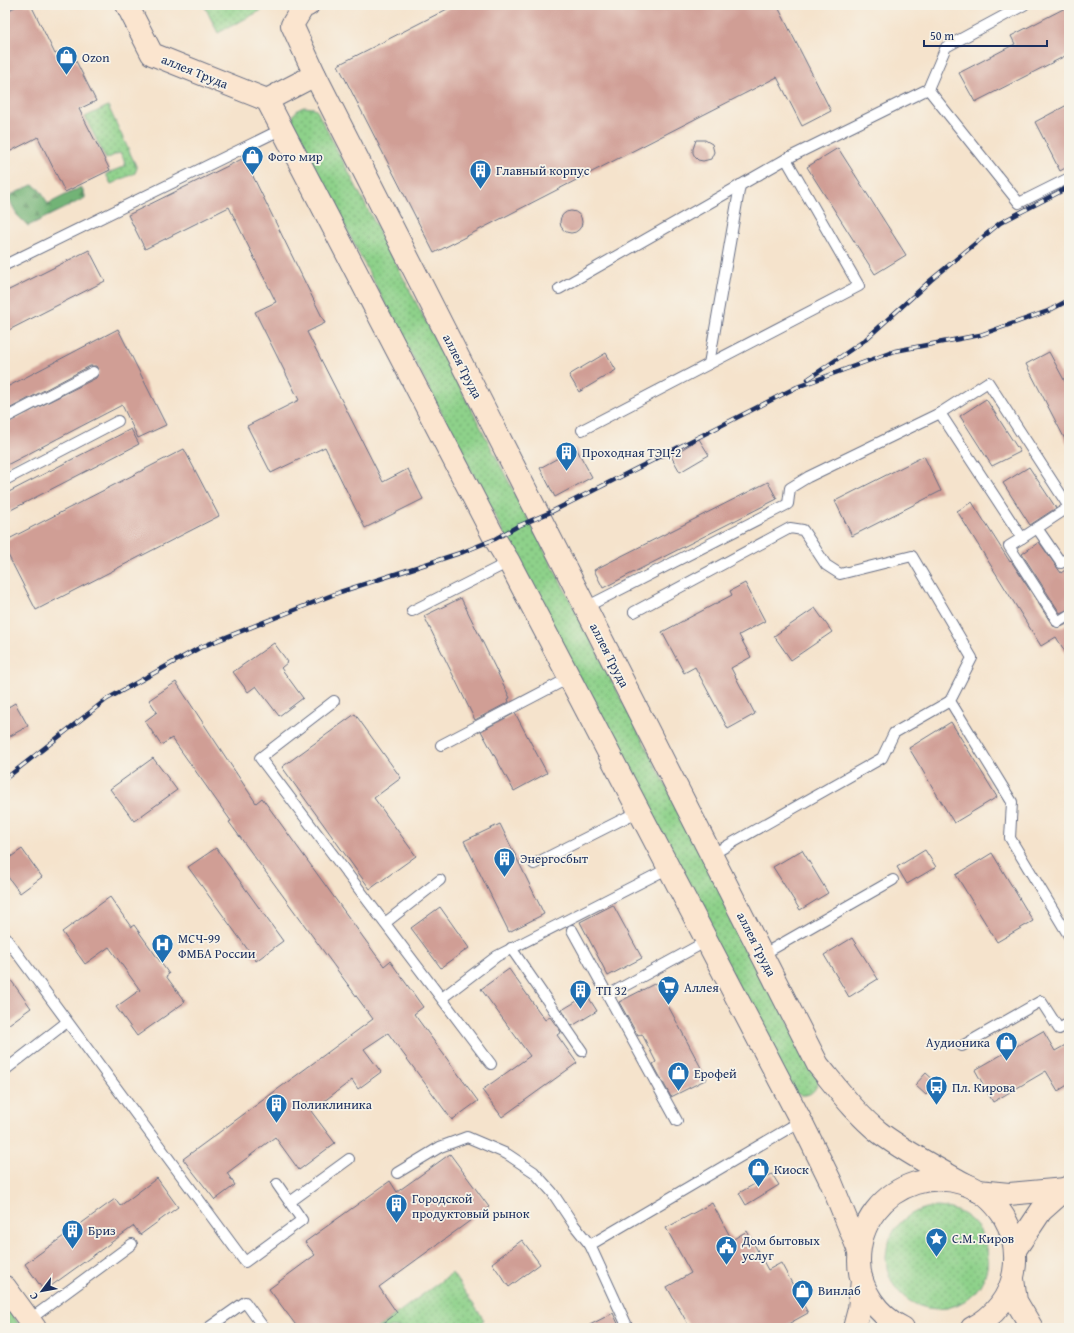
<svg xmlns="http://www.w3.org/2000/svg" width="1074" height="1333" font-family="'Gentium Book Plus',serif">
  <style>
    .green { fill: url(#green-dots); stroke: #548074 }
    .forest { fill: url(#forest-firs); stroke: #46716a }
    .building { fill: #d09e95 }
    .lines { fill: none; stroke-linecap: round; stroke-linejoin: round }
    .lane-casing { stroke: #676e84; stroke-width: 12 }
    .secondary-casing { stroke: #676e84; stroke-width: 24 }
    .lane { stroke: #fff; stroke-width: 10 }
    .secondary { stroke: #fbe5cf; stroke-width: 22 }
    .rail-casing { stroke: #1b2f5e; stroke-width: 4.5 }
    .rail { stroke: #f7f3e8; stroke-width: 3; stroke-dasharray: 9; stroke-linecap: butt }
    .labels { text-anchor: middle; stroke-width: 3.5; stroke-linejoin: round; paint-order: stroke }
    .poi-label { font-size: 13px; fill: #1b2f5e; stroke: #f7f3e8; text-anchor: start }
    .street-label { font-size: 13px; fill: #1b2f5e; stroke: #f7f3e8 }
  </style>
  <defs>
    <pattern id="green-dots" width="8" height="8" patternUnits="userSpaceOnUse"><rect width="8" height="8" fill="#8ed18a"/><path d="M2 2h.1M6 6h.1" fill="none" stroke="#73aa74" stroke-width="1.8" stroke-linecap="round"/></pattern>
    <pattern id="forest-firs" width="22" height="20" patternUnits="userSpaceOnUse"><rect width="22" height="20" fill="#72b376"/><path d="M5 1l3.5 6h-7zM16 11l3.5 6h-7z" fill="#5d9264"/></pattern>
  </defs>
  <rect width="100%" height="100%" fill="#f7f3e8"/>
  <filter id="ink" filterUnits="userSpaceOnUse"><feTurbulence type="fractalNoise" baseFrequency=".025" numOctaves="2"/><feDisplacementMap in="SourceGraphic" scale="8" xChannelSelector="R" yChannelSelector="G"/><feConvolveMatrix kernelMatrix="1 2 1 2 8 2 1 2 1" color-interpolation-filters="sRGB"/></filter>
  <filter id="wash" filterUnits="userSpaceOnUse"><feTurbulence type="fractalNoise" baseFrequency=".012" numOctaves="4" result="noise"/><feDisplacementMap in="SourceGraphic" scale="16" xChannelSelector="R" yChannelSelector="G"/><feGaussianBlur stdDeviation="0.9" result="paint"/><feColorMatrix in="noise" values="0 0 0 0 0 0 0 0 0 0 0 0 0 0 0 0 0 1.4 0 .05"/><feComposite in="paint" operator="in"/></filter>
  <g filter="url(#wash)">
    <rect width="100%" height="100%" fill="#f5e3cc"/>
    <g class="green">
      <path d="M 204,5 L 262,5 L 264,9 L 218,33 Z"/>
      <path d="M 108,106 L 137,168 L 135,173 L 111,184 L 106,174 L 125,166 L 125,162 L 121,154 L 119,153 L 106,159 L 85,117 Z"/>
      <path d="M 304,107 L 314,108 L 317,111 L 818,1079 C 817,1094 805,1099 793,1092 L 292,124 C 292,115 295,110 304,107 Z"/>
      <circle cx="937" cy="1258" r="51"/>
      <path d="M 452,1273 L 484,1320 L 473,1328 L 377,1328 Z"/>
      <path d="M 5,1304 L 20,1326 L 21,1328 L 5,1328 Z"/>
    </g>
    <path class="forest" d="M 32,185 C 40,187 44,197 48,204 L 81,187 L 85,195 L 85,198 L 28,226 L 17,215 L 9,199 L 11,195 Z"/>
    <g id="blocks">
      <g class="building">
        <path d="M 19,5 L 31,5 L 55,54 L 69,47 L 96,101 L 79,109 L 110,170 L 65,192 L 38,137 L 5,154 L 5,78 L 11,75 L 5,62 L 5,12 Z"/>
        <path d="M 455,5 L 777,5 L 831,111 L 802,126 L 777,77 L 434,253 L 338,65 Z"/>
        <path d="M 1069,6 L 1069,54 L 975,102 L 959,73 L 1015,44 L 1011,36 Z"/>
        <path d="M 1069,104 L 1069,166 L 1060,171 L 1035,122 Z"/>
        <path d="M 696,140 L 705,140 L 712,144 L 714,152 L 711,159 L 703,161 L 698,160 L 695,157 L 693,153 L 693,149 Z"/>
        <path d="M 838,148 L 906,255 L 875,274 L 807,167 Z"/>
        <path d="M 244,158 L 325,323 L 307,332 L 383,482 L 408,469 L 423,499 L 365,528 L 325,447 L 271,473 L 247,426 L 299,400 L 255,312 L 276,302 L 229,207 L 145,249 L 128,215 Z"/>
        <circle cx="571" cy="222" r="11"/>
        <path d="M 89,250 L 105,281 L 5,332 L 5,292 Z"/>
        <path d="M 118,329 L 166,425 L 138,438 L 122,405 L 5,466 L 5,424 L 96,378 L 99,372 L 96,366 L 90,366 L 5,411 L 5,388 Z"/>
        <path d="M 1049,352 L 1069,389 L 1069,447 L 1026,364 Z"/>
        <path d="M 606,353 L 616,370 L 579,392 L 569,375 Z"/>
        <path d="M 986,399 L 1020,452 L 992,466 L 960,416 Z"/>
        <path d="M 131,429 L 139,444 L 5,513 L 5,494 Z"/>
        <path d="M 699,439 L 709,455 L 680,472 L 671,456 Z"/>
        <path d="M 576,448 L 592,477 L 555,497 L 540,468 Z"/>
        <path d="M 184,449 L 219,516 L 36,610 L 5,549 L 5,541 Z"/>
        <path d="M 924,456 L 941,491 L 852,536 L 835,501 Z"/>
        <path d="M 1029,467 L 1056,508 L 1030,525 L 1003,483 Z"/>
        <path d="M 768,482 L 777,499 L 603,588 L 594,570 Z"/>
        <path d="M 972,502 L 1010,562 L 1011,561 L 1053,626 L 1059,628 L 1069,623 L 1069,658 L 1056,637 L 1041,646 L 957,511 Z"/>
        <path d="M 1039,542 L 1061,573 L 1069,567 L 1069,609 L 1060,613 L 1022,554 Z"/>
        <path d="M 745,583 L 765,621 L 739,635 L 751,657 L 731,668 L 755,714 L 728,729 L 695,667 L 684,673 L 662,632 L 732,595 L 730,591 Z"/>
        <path d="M 461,598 L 510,698 L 508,699 L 509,702 L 475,720 L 424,616 Z"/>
        <path d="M 815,608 L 832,632 L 791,660 L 774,636 Z"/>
        <path d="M 274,643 L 288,662 L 281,668 L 303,698 L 279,716 L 256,686 L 248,692 L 233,672 Z"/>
        <path d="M 176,682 L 256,803 L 262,798 L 384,966 L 390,961 L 423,1007 L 414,1014 L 478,1101 L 452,1120 L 388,1033 L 364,1049 L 381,1072 L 358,1089 L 352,1080 L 311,1111 L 335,1143 L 299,1170 L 275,1137 L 227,1173 L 235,1185 L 215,1200 L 183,1159 L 373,1019 L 229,822 L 231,821 L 172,738 L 161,745 L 145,721 L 157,712 L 149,700 Z"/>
        <path d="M 15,703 L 28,726 L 5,739 L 5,709 Z"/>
        <path d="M 515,713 L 547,773 L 514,791 L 481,731 Z"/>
        <path d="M 355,714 L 401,778 L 374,798 L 416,856 L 370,889 L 282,767 Z"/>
        <path d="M 951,722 L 997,797 L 954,823 L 909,748 Z"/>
        <path d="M 153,758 L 177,790 L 134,821 L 110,789 Z"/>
        <path d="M 500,824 L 544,914 L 509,932 L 464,841 Z"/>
        <path d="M 216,848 L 283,941 L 256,961 L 188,867 Z"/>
        <path d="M 22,849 L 42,877 L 20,893 L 5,873 L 5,861 Z"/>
        <path d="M 802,850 L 828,893 L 800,910 L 773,867 Z"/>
        <path d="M 925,850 L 936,867 L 907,884 L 897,867 Z"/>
        <path d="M 992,853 L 1033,921 L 997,942 L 956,875 Z"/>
        <path d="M 110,897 L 131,927 L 134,925 L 169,974 L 166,976 L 185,1002 L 137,1036 L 116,1007 L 140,990 L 109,947 L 85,964 L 62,932 Z"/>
        <path d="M 613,905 L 642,958 L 608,976 L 580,922 Z"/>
        <path d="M 440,907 L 469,948 L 441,968 L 411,928 Z"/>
        <path d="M 852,938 L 878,979 L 849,997 L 824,955 Z"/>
        <path d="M 509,969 L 545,1020 L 550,1017 L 561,1032 L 557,1035 L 577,1063 L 502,1117 L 482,1090 L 530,1056 L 481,989 Z"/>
        <path d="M 5,972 L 31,1008 L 5,1027 Z"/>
        <path d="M 656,983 L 707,1079 L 671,1097 L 653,1064 L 656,1062 L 642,1034 L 638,1036 L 619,1002 Z"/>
        <path d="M 587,995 L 597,1011 L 572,1026 L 562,1010 Z"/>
        <path d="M 1043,1031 L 1055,1051 L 1069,1043 L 1069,1084 L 1058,1091 L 1046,1071 L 993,1102 L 975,1070 Z"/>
        <path d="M 926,1073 L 937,1083 L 926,1095 L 915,1085 Z"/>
        <path d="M 450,1154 L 489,1207 L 379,1287 L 397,1313 L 377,1328 L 298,1328 L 269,1289 L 315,1255 L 305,1242 L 390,1181 L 397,1192 Z"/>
        <path d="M 772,1174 L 779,1185 L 746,1205 L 739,1193 Z"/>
        <path d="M 157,1178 L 178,1207 L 140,1235 L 134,1226 L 44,1291 L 25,1264 L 115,1199 L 120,1206 Z"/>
        <path d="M 712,1203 L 732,1240 L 747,1231 L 768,1270 L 781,1263 L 808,1313 L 781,1328 L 690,1328 L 667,1287 L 691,1273 L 666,1228 Z"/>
        <path d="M 522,1240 L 540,1264 L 509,1287 L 492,1263 Z"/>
        <path d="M 613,1313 L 620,1328 L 584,1328 Z"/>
      </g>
    </g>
  </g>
  <g filter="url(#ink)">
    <use href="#blocks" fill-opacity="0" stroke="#676e84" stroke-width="1"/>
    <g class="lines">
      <defs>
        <g id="lane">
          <path d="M 928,89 L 1019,203 L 1069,178"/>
          <path d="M 5,265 L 282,129"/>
          <path d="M 559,289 L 786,159"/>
          <path d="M 709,364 L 740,185"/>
          <path d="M 940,413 L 988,382 L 1069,507"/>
          <path d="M 5,418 L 93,372"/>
          <path d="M 582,430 L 859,286 L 786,159 L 928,89 L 946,47 L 1024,5"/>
          <path d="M 5,480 L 118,421"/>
          <path d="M 1037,528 L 1061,563 L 1069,557"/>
          <path d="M 1022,538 L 1069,507"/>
          <path d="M 586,607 L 788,504 L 790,488 L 808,477 L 940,413 L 1022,538 L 1009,546 L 1058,622 L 1069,615"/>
          <path d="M 412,611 L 509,562"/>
          <path d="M 634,612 L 790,528 L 803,530 L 826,565 L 840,574 L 912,556 L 972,658 L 950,701 L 1012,802 L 1010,838 L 1069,936"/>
          <path d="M 334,701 L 260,758 L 491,1064"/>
          <path d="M 441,745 L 569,678"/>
          <path d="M 711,855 L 882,758 L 894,733 L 950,701"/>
          <path d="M 534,864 L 639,811"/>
          <path d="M 385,923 L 440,880"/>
          <path d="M 572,930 L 677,1121"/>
          <path d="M 5,937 L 245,1262 L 302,1220 L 277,1184"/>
          <path d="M 511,948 L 582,1051"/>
          <path d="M 762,955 L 893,880"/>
          <path d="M 608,995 L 707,941"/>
          <path d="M 442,998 L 497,956 L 669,868"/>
          <path d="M 962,1046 L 1041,1001 L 1059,1029 L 1069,1023"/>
          <path d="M 5,1070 L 67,1022"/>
          <path d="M 397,1173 L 440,1147 L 467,1137 L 507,1154 L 534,1172 L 552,1192 L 574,1225 L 590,1245 L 801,1121"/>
          <path d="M 290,1202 L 349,1159"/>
          <path d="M 590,1245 L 628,1328"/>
          <path d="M 29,1320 L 132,1244"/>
          <path d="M 208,1328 L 245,1302 L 264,1328"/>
        </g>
        <g id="secondary">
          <path d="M 127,5 L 152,54 L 267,100 L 495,539 L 509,562 L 801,1121 L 831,1182 L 859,1251"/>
          <path d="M 308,5 L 303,7 L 292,25 L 315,75 L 818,1065 C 837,1088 856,1114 880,1133 C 907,1153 936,1168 965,1184"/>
          <path d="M 267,100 L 315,75"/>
          <path d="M 978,1191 L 1009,1194 L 1065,1189"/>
          <path d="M 1015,1250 L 1041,1211 L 1068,1187"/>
          <path d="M 1013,1279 L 1016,1301 L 1032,1328"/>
          <path d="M 5,1287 L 35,1328"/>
          <path d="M 854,1328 L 859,1309 L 862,1280"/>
          <path d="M 903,1328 C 878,1316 859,1289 859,1261 C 859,1181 961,1148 1004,1217 C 1014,1234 1017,1253 1014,1272 C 1010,1297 994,1317 972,1328"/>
        </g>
      </defs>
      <use href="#lane" class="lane-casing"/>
      <use href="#secondary" class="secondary-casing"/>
      <use href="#lane" class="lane"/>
      <use href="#secondary" class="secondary"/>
      <defs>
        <g id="rail">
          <path d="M 808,379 L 865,340 L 931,280 L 1000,223 L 1069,187"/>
          <path d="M 5,779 L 107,699 L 201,647 L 340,592 L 463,552 L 495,539 L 518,526 L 551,512 L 797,387 L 895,351 L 980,335 L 1048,311 L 1069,300"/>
        </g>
      </defs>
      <use href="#rail" class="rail-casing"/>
      <use href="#rail" class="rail"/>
    </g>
  </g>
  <defs>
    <symbol id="shop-pin" viewBox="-11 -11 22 30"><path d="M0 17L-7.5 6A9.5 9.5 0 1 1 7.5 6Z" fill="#1f6fb2" stroke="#f7f3e8"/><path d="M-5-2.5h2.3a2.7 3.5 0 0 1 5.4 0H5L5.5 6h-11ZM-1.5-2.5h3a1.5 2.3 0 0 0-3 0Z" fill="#fff"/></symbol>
    <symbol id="building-pin" viewBox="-11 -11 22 30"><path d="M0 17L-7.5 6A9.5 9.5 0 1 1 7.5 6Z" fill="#1f6fb2" stroke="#f7f3e8"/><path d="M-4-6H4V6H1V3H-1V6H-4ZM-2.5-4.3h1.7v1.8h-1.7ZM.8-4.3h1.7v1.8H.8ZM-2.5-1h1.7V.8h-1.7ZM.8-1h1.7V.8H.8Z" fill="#fff"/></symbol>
    <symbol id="hospital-pin" viewBox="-11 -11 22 30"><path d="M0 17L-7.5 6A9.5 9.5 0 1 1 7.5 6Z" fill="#1f6fb2" stroke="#f7f3e8"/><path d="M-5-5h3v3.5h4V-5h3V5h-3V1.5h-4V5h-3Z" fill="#fff"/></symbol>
    <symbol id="supermarket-pin" viewBox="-11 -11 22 30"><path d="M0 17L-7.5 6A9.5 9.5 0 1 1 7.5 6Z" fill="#1f6fb2" stroke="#f7f3e8"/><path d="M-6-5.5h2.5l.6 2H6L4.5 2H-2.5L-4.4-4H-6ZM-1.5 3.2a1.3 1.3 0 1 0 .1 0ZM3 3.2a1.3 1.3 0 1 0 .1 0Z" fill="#fff"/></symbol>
    <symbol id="bus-pin" viewBox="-11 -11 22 30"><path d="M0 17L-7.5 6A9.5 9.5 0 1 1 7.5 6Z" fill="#1f6fb2" stroke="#f7f3e8"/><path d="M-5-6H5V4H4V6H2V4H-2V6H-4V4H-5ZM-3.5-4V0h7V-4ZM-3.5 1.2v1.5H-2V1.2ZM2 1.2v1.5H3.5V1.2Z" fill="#fff"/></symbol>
    <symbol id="sight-pin" viewBox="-11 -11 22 30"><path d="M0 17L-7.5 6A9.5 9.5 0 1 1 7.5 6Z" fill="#1f6fb2" stroke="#f7f3e8"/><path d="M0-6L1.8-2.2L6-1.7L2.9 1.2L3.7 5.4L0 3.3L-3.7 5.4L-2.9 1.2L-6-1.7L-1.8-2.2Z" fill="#fff"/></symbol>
    <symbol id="civic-pin" viewBox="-11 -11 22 30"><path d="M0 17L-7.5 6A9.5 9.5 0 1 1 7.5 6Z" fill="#1f6fb2" stroke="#f7f3e8"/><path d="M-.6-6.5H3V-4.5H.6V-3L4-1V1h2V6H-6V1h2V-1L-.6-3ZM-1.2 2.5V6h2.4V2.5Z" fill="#fff"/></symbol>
  </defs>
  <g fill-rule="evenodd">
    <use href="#shop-pin" x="54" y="44" width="25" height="34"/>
    <use href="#shop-pin" x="240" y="144" width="25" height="34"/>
    <use href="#building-pin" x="468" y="158" width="25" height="34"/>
    <use href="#building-pin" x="554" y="440" width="25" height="34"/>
    <use href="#building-pin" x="492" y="846" width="25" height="34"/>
    <use href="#hospital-pin" x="150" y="932" width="25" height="34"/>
    <use href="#supermarket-pin" x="656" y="974" width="25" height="34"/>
    <use href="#building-pin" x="568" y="978" width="25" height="34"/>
    <use href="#shop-pin" x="994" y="1030" width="25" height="34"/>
    <use href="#shop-pin" x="666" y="1060" width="25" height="34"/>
    <use href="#bus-pin" x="924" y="1074" width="25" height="34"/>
    <use href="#building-pin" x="264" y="1092" width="25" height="34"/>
    <use href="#shop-pin" x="746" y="1156" width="25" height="34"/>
    <use href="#building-pin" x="384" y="1192" width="25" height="34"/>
    <use href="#building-pin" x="60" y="1218" width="25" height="34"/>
    <use href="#sight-pin" x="924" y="1226" width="25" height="34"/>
    <use href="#civic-pin" x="714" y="1234" width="25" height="34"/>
    <use href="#shop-pin" x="790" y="1278" width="25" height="34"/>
  </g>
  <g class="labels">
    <g class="poi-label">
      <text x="82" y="62">Ozon</text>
      <text x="268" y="161">Фото мир</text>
      <text x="496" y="175">Главный корпус</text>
      <text x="582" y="457">Проходная ТЭЦ-2</text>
      <text x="520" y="863">Энергосбыт</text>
      <text x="178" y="943">МСЧ-99<tspan x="178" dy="15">ФМБА России</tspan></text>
      <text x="684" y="992">Аллея</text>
      <text x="596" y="995">ТП 32</text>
      <text x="990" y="1047" text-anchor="end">Аудионика</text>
      <text x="694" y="1078">Ерофей</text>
      <text x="952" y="1092">Пл. Кирова</text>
      <text x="292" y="1109">Поликлиника</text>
      <text x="774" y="1174">Киоск</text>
      <text x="412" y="1203">Городской<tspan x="412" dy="15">продуктовый рынок</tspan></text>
      <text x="88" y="1235">Бриз</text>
      <text x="952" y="1243">С.М. Киров</text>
      <text x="742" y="1245">Дом бытовых<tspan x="742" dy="15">услуг</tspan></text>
      <text x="818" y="1295">Винлаб</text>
    </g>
    <g class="street-label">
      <text transform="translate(195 71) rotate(22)" y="5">аллея Труда</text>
      <text transform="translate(463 366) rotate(63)" y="5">аллея Труда</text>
      <text transform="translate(610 655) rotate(63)" y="5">аллея Труда</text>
      <text transform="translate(757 944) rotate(63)" y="5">аллея Труда</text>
    </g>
  </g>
  <rect width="1074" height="1333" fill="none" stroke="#f7f3e8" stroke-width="20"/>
  <g transform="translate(42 1291) rotate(238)" stroke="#f7f3e8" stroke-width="3" paint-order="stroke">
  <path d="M0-3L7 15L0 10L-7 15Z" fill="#1b2f5e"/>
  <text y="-6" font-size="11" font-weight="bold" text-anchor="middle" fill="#1b2f5e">С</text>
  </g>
  <path d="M924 40v6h123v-6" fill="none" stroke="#1b2f5e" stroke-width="2"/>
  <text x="930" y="40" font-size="12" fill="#1b2f5e" stroke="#f7f3e8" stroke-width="3" paint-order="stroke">50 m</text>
</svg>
